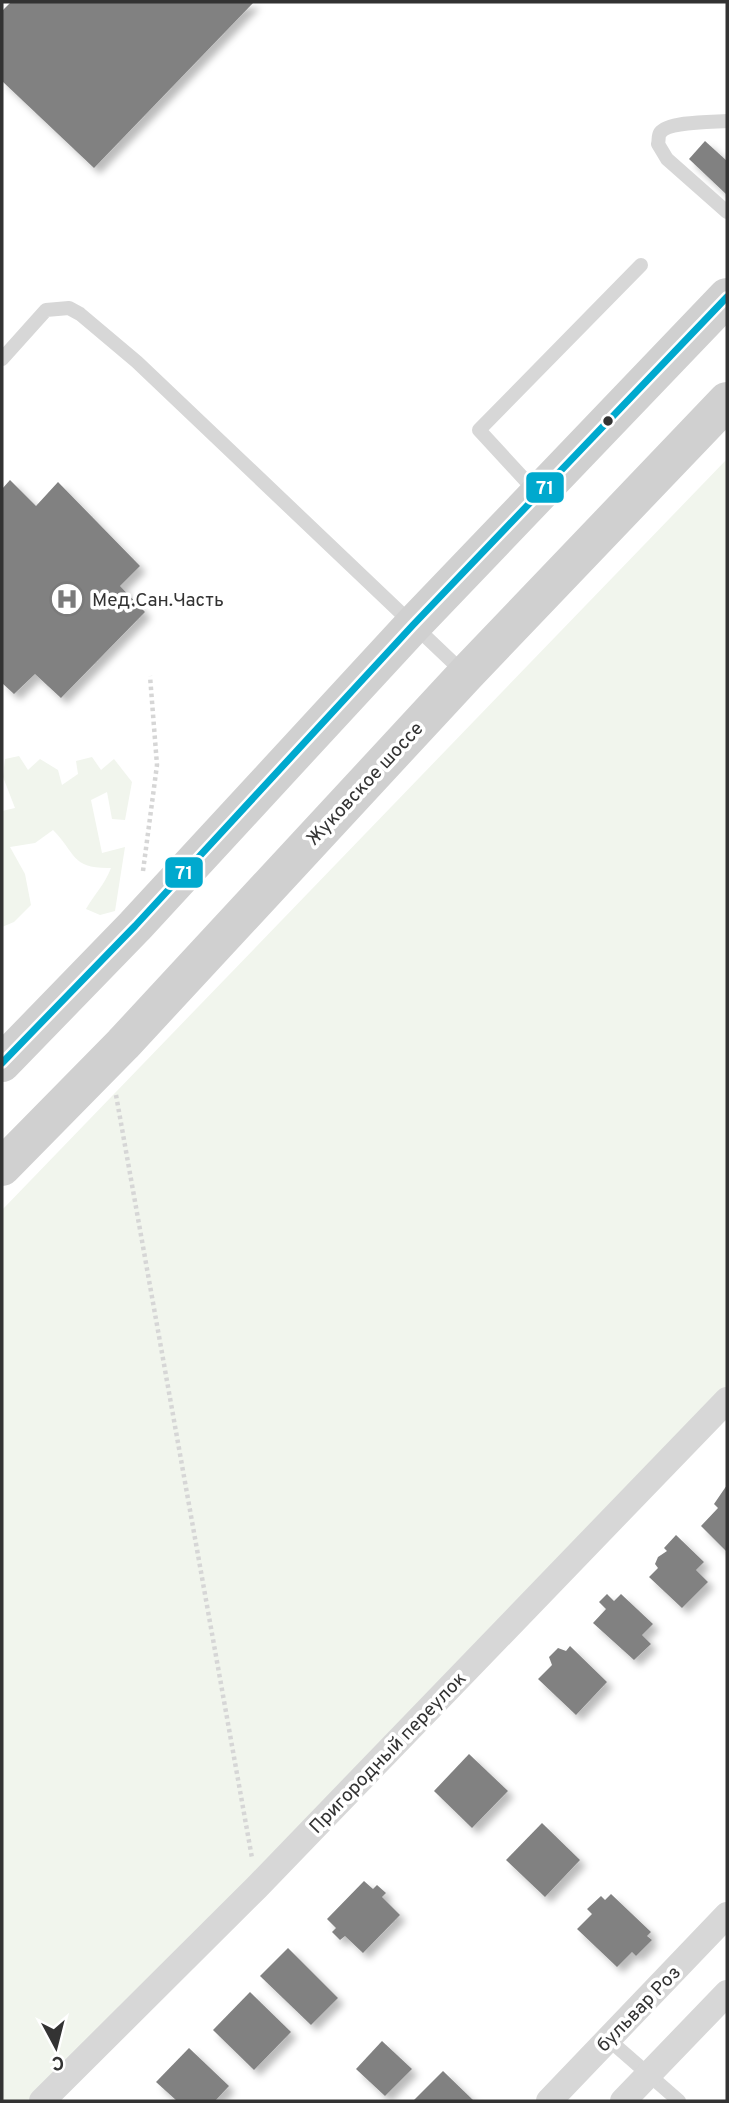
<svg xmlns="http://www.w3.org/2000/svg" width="729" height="2103" font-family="Overpass,sans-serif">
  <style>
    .green { fill: #f1f5ed }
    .building { fill: #818181; filter: url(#shadow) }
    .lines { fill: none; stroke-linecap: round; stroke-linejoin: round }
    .path { stroke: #d6d6d6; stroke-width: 4.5; stroke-dasharray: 3.5 3.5; stroke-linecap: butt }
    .service { stroke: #d7d7d7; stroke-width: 14 }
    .minor { stroke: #d7d7d7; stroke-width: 26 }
    .secondary { stroke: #d0d0d0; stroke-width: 38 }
    .bus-1-casing { stroke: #fff; stroke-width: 12 }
    .bus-1 { stroke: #00a9ce; stroke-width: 7 }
    .bus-dot { fill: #333; stroke: #fff; stroke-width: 2.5 }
    .labels { text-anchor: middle; stroke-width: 7; stroke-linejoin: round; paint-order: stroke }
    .poi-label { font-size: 19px; fill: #333; stroke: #fff; text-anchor: start }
    .street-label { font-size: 19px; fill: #333; stroke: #fff }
    .line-badge { stroke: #fff; stroke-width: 2.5 }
    .badge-label { font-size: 19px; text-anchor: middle; font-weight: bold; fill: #fff }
  </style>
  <defs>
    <filter id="shadow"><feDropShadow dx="6" dy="6" stdDeviation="3.5" flood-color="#0004"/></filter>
  </defs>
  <rect width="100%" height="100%" fill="#fff"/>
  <g class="green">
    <path d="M 727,459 L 727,1388 L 32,2101 L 2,2101 L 2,1210 Z"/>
    <path d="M 19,756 L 28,770 L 40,759 L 58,770 L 62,785 L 78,774 L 76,761 L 92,757 L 101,770 L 114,759 L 132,782 L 125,820 L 112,819 L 107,792 L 91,800 L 102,853 L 125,847 L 115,911 L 100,915 L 86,909 C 95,893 104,886 111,868 C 71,869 76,853 53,830 L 35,843 L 10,847 L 25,874 L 31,905 L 14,922 L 2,927 L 2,811 L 15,808 L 3,777 L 5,759 Z"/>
  </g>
  <g class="building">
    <path d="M 11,2 L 254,2 L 94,168 L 2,81 L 2,11 Z"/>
    <path d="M 705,141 L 727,161 L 727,195 L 689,159 Z"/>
    <path d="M 10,480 L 36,506 L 58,482 L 140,566 L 120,586 L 145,612 L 61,698 L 35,674 L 14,694 L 2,683 L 2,489 Z"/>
    <path d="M 727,1485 L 727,1552 L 701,1526 L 718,1508 L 714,1504 Z"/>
    <path d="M 676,1535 L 704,1562 L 696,1570 L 708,1582 L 682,1608 L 649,1577 L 658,1568 L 655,1564 L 658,1557 L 667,1551 L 664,1548 Z"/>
    <path d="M 607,1594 L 614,1601 L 621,1594 L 653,1624 L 642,1635 L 651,1644 L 634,1660 L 593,1623 L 606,1609 L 599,1602 Z"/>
    <path d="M 570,1646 L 607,1682 L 576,1715 L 538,1679 L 552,1665 L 549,1657 L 558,1648 L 566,1651 Z"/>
    <path d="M 469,1754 L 508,1791 L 472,1828 L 434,1791 Z"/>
    <path d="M 542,1823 L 580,1860 L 545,1897 L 506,1860 Z"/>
    <path d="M 364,1881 L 373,1889 L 377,1885 L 386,1893 L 382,1897 L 400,1915 L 363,1953 L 345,1936 L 340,1940 L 332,1932 L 336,1928 L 327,1919 Z"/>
    <path d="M 611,1894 L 651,1932 L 647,1936 L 652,1940 L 636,1956 L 632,1952 L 617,1967 L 577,1929 L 592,1914 L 587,1909 L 601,1896 L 605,1900 Z"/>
    <path d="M 288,1948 L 338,1998 L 311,2025 L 260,1976 Z"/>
    <path d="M 250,1992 L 291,2032 L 254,2070 L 213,2030 Z"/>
    <path d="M 382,2041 L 412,2069 L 385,2096 L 356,2069 Z"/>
    <path d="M 189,2048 L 229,2086 L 215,2101 L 177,2101 L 156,2082 Z"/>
    <path d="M 443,2071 L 473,2100 L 413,2101 Z"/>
  </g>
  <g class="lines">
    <g class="path">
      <path d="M 143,871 L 157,765 L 150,676"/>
      <path d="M 116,1095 L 252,1858"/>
    </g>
    <g class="service">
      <path d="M 727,121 C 714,122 668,121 660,133 C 658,136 659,141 658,144 L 667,159 L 727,212"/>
      <path d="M 2,359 L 46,310 L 69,308 L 80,314 L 137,362 L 464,673"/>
      <path d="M 537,493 L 479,430 L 641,265"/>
      <path d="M 608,2039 L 679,2101"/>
    </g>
    <g class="minor">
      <path d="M 42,2101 L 257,1887 L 727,1400"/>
      <path d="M 549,2101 L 727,1915"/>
      <path d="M 623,2101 L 727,1993"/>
    </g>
    <g class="secondary">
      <path d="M 2,1063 L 135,926 L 413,625 L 727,297"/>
      <path d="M 2,1167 L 123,1044 L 466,674 L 727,401"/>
    </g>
    <defs>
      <path id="bus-1" d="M 2,1063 L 135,926 L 413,625 L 727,297"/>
    </defs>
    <use href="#bus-1" class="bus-1-casing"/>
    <use href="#bus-1" class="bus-1"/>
  </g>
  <defs>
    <symbol id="hospital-ring" viewBox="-11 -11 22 22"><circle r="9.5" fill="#fff" stroke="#7a7a7a" stroke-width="1.5"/><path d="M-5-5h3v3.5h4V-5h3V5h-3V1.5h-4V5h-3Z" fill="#7a7a7a"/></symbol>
  </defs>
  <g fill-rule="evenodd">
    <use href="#hospital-ring" x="48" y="580" width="38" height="38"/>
  </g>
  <circle class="bus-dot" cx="608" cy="421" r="6"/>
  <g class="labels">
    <g class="poi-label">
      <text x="92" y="606">Мед.Сан.Часть</text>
    </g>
    <g class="street-label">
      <text transform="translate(364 783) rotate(-47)" y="7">Жуковское шоссе</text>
      <text transform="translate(387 1752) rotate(-46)" y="7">Пригородный переулок</text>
      <text transform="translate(638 2008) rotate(-46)" y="7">бульвар Роз</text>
    </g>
  </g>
  <g class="line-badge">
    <rect x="525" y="471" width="40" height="33" rx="7" fill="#00a9ce"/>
    <rect x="164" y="856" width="40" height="33" rx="7" fill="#00a9ce"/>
  </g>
  <g class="badge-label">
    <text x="545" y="494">71</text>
    <text x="184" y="879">71</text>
  </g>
  <rect width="729" height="2103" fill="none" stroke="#333333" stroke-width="7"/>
  <g transform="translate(56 2047) rotate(173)" stroke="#ffffff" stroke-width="5" paint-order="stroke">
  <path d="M0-5L12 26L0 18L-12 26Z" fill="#333333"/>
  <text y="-10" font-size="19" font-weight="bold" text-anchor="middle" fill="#333333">С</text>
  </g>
</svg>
